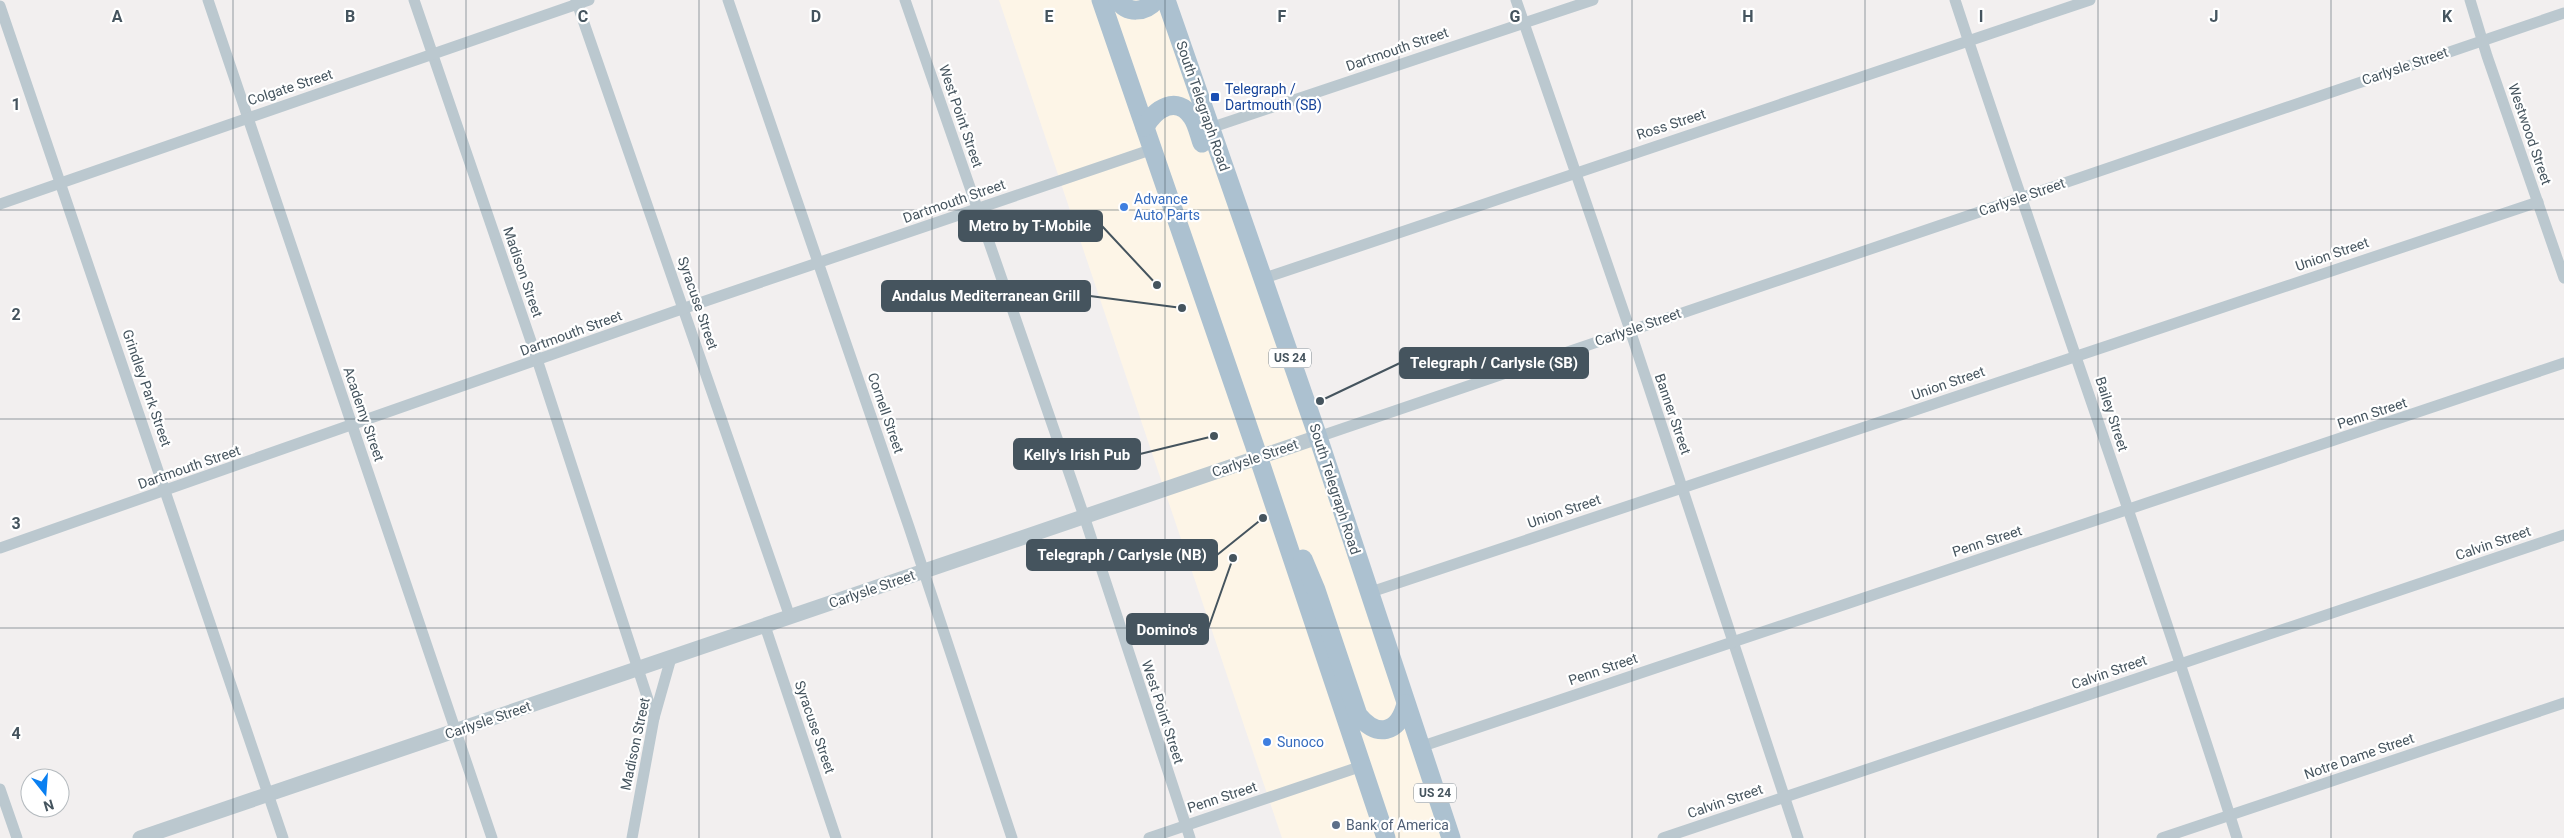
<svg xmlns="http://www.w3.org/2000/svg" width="2564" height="838" font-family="Roboto,sans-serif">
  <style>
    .commercial { fill: #fdf5e7 }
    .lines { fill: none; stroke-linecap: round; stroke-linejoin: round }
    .minor { stroke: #bbc8cf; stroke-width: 11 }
    .tertiary { stroke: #bbc8cf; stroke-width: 15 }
    .primary { stroke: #acc1d0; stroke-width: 19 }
    .grid { fill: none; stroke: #45545e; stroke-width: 1; stroke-opacity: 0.55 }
    .transit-dot { fill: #1a4fb4; stroke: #fff; stroke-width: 2 }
    .shop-dot { fill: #3f7fe0; stroke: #fff; stroke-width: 2 }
    .service-dot { fill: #5c6f8a; stroke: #fff; stroke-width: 2 }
    .labels { text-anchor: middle; stroke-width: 4.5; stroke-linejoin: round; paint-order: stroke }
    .shield { fill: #fff; stroke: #7d878e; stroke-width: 1 }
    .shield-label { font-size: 12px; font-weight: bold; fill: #45545e }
    .street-label { font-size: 14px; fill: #45545e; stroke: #fff }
    .transit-label { font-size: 14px; fill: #164399; stroke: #fff; text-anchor: start }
    .shop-label { font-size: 14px; fill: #366cbe; stroke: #fff; text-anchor: start }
    .service-label { font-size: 14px; fill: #4e5e75; stroke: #fff; text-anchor: start }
    .grid-label { font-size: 16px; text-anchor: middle; font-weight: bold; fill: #45545e; stroke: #fff; stroke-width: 4.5; stroke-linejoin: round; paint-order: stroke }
    .leader { fill: none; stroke: #45545e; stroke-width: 2 }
    .callout-dot { fill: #45545e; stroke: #fff; stroke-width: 2 }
    .callout { fill: #45545e; stroke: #45545e; stroke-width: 2 }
    .callout-label { font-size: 15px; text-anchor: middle; font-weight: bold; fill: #fff }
  </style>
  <rect width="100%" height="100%" fill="#f2efef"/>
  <path class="commercial" d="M 999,0 L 1167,0 L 1453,838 L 1282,838 Z"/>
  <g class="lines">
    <g class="minor">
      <path d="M 208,0 L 492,838"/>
      <path d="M 414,0 L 534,350 L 654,718"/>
      <path d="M 576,0 L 790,617"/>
      <path d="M 728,0 L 909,527 L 1012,838"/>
      <path d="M 905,0 L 1084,516 L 1190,838"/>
      <path d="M 1516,0 L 1630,330 L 1798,838"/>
      <path d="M 1955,0 C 2047,280 2148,557 2237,838"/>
      <path d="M 2470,0 L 2487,56 L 2564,278"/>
      <path d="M 0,6 L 283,838"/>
      <path d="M 1210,128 L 1593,0"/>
      <path d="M 0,204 L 589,0"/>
      <path d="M 1262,279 L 2090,0"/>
      <path d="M 1318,437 L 2564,13"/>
      <path d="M 0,548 L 673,312 L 1153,149"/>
      <path d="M 1368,593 L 2538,202"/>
      <path d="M 765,626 L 836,838"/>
      <path d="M 1420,747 L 2564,363"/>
      <path d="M 0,789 L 17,838"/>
      <path d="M 632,838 L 654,718 L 671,658"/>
      <path d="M 1149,838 L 1362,766"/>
      <path d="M 1663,838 L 2564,535"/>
      <path d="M 2162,838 L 2564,703"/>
    </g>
    <path class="tertiary" d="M 140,838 L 1318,437"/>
    <g class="primary">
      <path d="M 1101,0 L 1254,444 L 1386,838"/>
      <path d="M 1118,0 C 1127,14 1145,13 1156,0"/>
      <path d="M 1166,0 L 1318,437 L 1451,838"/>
      <path d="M 1145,127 C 1155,109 1177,94 1192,117 C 1197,124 1199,135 1202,143"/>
      <path d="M 1303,559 L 1316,590 L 1358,715 C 1377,738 1398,734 1406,704"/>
    </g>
  </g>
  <path class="grid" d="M 233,0 L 233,838M 466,0 L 466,838M 699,0 L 699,838M 932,0 L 932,838M 1165,0 L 1165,838M 1399,0 L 1399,838M 1632,0 L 1632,838M 1865,0 L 1865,838M 2098,0 L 2098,838M 2331,0 L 2331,838M 0,210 L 2564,210M 0,419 L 2564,419M 0,628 L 2564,628"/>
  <rect class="transit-dot" x="1210" y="92" width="10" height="10" rx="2.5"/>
  <g class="shop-dot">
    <circle cx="1124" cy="207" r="5"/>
    <circle cx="1267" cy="742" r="5"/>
  </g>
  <circle class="service-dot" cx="1336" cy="825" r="5"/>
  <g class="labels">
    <g class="shield">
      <rect x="1269" y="348.5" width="42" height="19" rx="4"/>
      <rect x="1414" y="783.5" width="42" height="19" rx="4"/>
    </g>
    <g class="shield-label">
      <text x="1290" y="362">US 24</text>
      <text x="1435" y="797">US 24</text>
    </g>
    <g class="street-label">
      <text transform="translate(1397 49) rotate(-19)" y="5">Dartmouth Street</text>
      <text transform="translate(2405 66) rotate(-19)" y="5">Carlysle Street</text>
      <text transform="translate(290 87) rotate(-18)" y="5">Colgate Street</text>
      <text transform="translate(1203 106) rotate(71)" y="5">South Telegraph Road</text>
      <text transform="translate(961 116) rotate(71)" y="5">West Point Street</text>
      <text transform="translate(1671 124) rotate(-18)" y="5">Ross Street</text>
      <text transform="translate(2530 134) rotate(71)" y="5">Westwood Street</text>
      <text transform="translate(2022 197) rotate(-19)" y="5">Carlysle Street</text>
      <text transform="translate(954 201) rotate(-19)" y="5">Dartmouth Street</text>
      <text transform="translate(2332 254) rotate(-19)" y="5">Union Street</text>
      <text transform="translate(523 272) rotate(71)" y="5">Madison Street</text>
      <text transform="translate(698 303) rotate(71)" y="5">Syracuse Street</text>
      <text transform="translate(1638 327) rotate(-19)" y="5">Carlysle Street</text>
      <text transform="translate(571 333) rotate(-20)" y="5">Dartmouth Street</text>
      <text transform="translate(1948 383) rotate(-19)" y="5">Union Street</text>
      <text transform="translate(147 388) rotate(71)" y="5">Grindley Park Street</text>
      <text transform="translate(886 413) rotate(71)" y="5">Cornell Street</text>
      <text transform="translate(2372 413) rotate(-18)" y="5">Penn Street</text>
      <text transform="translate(364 414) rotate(71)" y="5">Academy Street</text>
      <text transform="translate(1673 414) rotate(71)" y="5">Banner Street</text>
      <text transform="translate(2112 414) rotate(72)" y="5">Bailey Street</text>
      <text transform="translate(1255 458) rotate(-19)" y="5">Carlysle Street</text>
      <text transform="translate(189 467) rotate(-19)" y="5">Dartmouth Street</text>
      <text transform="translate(1335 489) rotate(72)" y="5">South Telegraph Road</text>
      <text transform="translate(1564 511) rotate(-19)" y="5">Union Street</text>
      <text transform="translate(1987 541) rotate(-18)" y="5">Penn Street</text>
      <text transform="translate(2493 543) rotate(-19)" y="5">Calvin Street</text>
      <text transform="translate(872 589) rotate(-19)" y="5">Carlysle Street</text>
      <text transform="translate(1603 669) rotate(-19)" y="5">Penn Street</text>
      <text transform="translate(2109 672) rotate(-19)" y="5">Calvin Street</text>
      <text transform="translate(1163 712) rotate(72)" y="5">West Point Street</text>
      <text transform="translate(488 720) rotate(-19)" y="5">Carlysle Street</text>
      <text transform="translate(815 727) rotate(71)" y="5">Syracuse Street</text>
      <text transform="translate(635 744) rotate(-78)" y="5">Madison Street</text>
      <text transform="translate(2359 756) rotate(-19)" y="5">Notre Dame Street</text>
      <text transform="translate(1222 797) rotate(-18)" y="5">Penn Street</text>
      <text transform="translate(1725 801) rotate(-19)" y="5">Calvin Street</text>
    </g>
    <g class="transit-label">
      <text x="1225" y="94">Telegraph /<tspan x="1225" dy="16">Dartmouth (SB)</tspan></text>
    </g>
    <g class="shop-label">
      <text x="1134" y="204">Advance<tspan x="1134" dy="16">Auto Parts</tspan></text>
      <text x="1277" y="747">Sunoco</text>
    </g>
    <g class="service-label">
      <text x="1346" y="830">Bank of America</text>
    </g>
  </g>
  <g class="grid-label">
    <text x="117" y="22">A</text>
    <text x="350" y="22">B</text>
    <text x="583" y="22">C</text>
    <text x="816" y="22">D</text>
    <text x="1049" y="22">E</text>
    <text x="1282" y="22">F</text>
    <text x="1515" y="22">G</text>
    <text x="1748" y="22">H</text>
    <text x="1981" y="22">I</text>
    <text x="2214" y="22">J</text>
    <text x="2447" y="22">K</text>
    <text x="16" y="110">1</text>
    <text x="16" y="320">2</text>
    <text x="16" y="529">3</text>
    <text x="16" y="739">4</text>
  </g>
  <path class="leader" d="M1157 285L1102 226M1182 308L1090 296M1320 401L1400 363M1214 436L1140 454M1263 518L1217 555M1233 558L1208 629"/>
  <g class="callout-dot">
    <circle cx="1157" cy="285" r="5"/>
    <circle cx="1182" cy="308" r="5"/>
    <circle cx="1320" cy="401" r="5"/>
    <circle cx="1214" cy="436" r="5"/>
    <circle cx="1263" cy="518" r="5"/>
    <circle cx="1233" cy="558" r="5"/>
  </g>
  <g class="callout">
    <rect x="959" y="211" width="143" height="30" rx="5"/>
    <rect x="882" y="281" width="208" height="30" rx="5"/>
    <rect x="1400" y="348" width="188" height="30" rx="5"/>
    <rect x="1014" y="439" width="126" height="30" rx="5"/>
    <rect x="1027" y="540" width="190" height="30" rx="5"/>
    <rect x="1127" y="614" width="81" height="30" rx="5"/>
  </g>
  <g class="callout-label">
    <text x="1030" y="231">Metro by T-Mobile</text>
    <text x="986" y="301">Andalus Mediterranean Grill</text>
    <text x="1494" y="368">Telegraph / Carlysle (SB)</text>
    <text x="1077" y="460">Kelly's Irish Pub</text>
    <text x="1122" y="560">Telegraph / Carlysle (NB)</text>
    <text x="1167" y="635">Domino's</text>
  </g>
  <g transform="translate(45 793) rotate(163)"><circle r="24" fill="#ffffff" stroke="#b5bbbf"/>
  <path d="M0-4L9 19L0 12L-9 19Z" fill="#097ff1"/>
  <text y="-8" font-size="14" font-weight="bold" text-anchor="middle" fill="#45545e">N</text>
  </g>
</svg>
